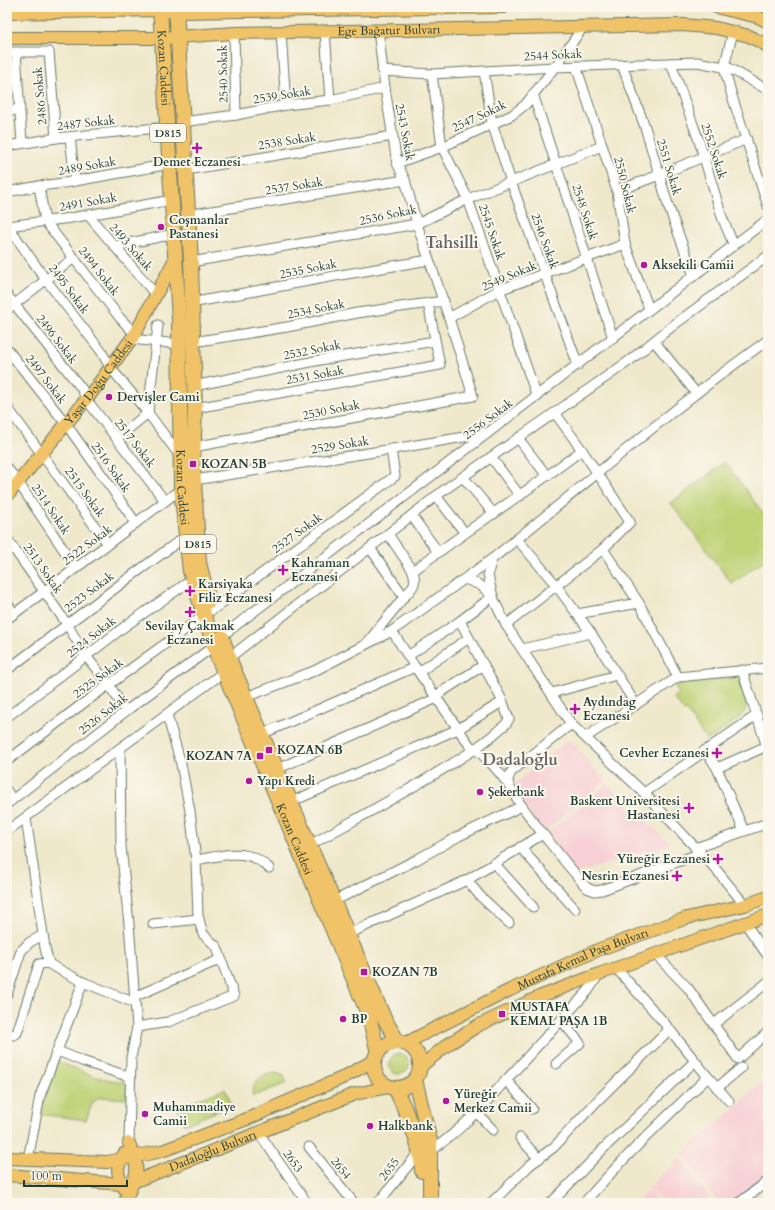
<svg xmlns="http://www.w3.org/2000/svg" width="775" height="1210" font-family="Cardo,serif">
  <style>
    .built { fill: #f7cfd4 }
    .green { fill: #bfd276; stroke: #6f8855 }
    .lines { fill: none; stroke-linecap: round; stroke-linejoin: round }
    .minor-casing { stroke: #687969; stroke-width: 11 }
    .major-casing { stroke: #687969; stroke-width: 14 }
    .highway-casing { stroke: #687969; stroke-width: 16 }
    .minor { stroke: #fff; stroke-width: 9 }
    .major { stroke: #f0c369; stroke-width: 12 }
    .highway { stroke: #f0c369; stroke-width: 14 }
    .poi-dot { fill: #b5179e; stroke: #fbf7ec; stroke-width: 1.5 }
    .labels { text-anchor: middle; stroke-width: 4; stroke-linejoin: round; paint-order: stroke }
    .shield { fill: #fbf7ec; stroke: #61756b; stroke-width: 1 }
    .shield-label { font-size: 11px; font-weight: bold; fill: #1f3d34 }
    .street-label { font-size: 12px; fill: #1f3d34; stroke: #fbf7ec }
    .poi-label { font-size: 12px; font-weight: bold; fill: #1f3d34; stroke: #fbf7ec; text-anchor: start }
    .district-label { font-size: 16px; font-weight: bold; fill: #626364; stroke: #fbf7ec }
  </style>
  <rect width="100%" height="100%" fill="#fbf7ec"/>
  <filter id="ink" filterUnits="userSpaceOnUse"><feTurbulence type="fractalNoise" baseFrequency=".025" numOctaves="2"/><feDisplacementMap in="SourceGraphic" scale="8" xChannelSelector="R" yChannelSelector="G"/><feConvolveMatrix kernelMatrix="1 2 1 2 8 2 1 2 1" color-interpolation-filters="sRGB"/></filter>
  <filter id="wash" filterUnits="userSpaceOnUse"><feTurbulence type="fractalNoise" baseFrequency=".012" numOctaves="4" result="noise"/><feDisplacementMap in="SourceGraphic" scale="16" xChannelSelector="R" yChannelSelector="G"/><feGaussianBlur stdDeviation="0.9" result="paint"/><feColorMatrix in="noise" values="0 0 0 0 0 0 0 0 0 0 0 0 0 0 0 0 0 1.4 0 .05"/><feComposite in="paint" operator="in"/></filter>
  <g filter="url(#wash)">
    <rect width="100%" height="100%" fill="#efe8cb"/>
    <g class="built">
      <path d="M 571,740 L 605,781 L 544,832 L 512,790 L 514,785 L 566,741 Z"/>
      <path d="M 608,783 L 630,807 L 671,844 L 574,874 L 546,834 Z"/>
      <path d="M 768,1078 L 768,1177 L 737,1203 L 719,1203 L 682,1154 Z"/>
      <path d="M 680,1157 L 713,1203 L 664,1203 L 649,1188 Z"/>
      <path d="M 647,1190 L 660,1203 L 636,1203 Z"/>
    </g>
    <g class="green">
      <path d="M 725,462 L 768,520 L 768,557 L 732,584 L 671,503 Z"/>
      <path d="M 739,677 L 742,680 C 743,688 747,700 746,708 C 744,719 716,734 707,741 L 686,710 L 684,711 L 673,697 L 679,693 L 675,687 L 684,682 Z"/>
      <circle cx="399" cy="1064" r="10"/>
      <path d="M 57,1061 L 96,1077 L 127,1083 L 126,1099 L 101,1097 L 96,1099 L 92,1104 L 86,1120 L 39,1114 Z"/>
      <path d="M 275,1073 L 283,1075 L 287,1083 L 253,1096 C 249,1082 263,1074 275,1073 Z"/>
      <path d="M 225,1089 L 232,1105 L 184,1125 L 178,1107 Z"/>
    </g>
  </g>
  <g filter="url(#ink)">
    <g class="lines">
      <defs>
        <g id="minor">
          <path d="M 281,32 L 286,105"/>
          <path d="M 325,32 L 330,100"/>
          <path d="M 733,32 L 724,67 L 732,96 L 768,206"/>
          <path d="M 234,33 L 236,115"/>
          <path d="M 7,52 L 49,52 L 56,138"/>
          <path d="M 16,52 L 22,143"/>
          <path d="M 671,63 L 699,141 L 722,217 L 734,246"/>
          <path d="M 622,65 L 645,127 L 669,208 L 694,276"/>
          <path d="M 576,66 L 617,191 L 625,244 L 649,309"/>
          <path d="M 382,71 L 432,74 L 555,67 L 697,62 L 729,68 L 768,90"/>
          <path d="M 484,71 L 492,123 L 511,182 L 578,365"/>
          <path d="M 432,74 L 442,147 L 468,199 L 537,397"/>
          <path d="M 7,82 L 17,81"/>
          <path d="M 533,94 L 613,338"/>
          <path d="M 7,113 L 19,108"/>
          <path d="M 182,122 L 236,115 L 286,105 L 330,100 L 385,88"/>
          <path d="M 70,137 L 75,181"/>
          <path d="M 7,146 L 56,138 L 168,127"/>
          <path d="M 397,163 L 442,147 L 512,115 L 525,105 L 555,67 L 583,27"/>
          <path d="M 186,170 L 393,136"/>
          <path d="M 39,186 L 45,221 L 120,318 L 135,334"/>
          <path d="M 617,191 L 659,175 L 747,139"/>
          <path d="M 7,192 L 39,186 L 64,183 L 170,164"/>
          <path d="M 88,215 L 156,295"/>
          <path d="M 187,215 L 405,180"/>
          <path d="M 7,226 L 71,218 L 172,200"/>
          <path d="M 8,226 L 46,280 L 101,351 L 110,367 L 148,413 L 180,456"/>
          <path d="M 115,246 L 174,234"/>
          <path d="M 191,262 L 417,224 L 468,199 L 602,146"/>
          <path d="M 7,295 L 82,389 L 86,399 L 165,501"/>
          <path d="M 191,303 L 335,276 L 429,260"/>
          <path d="M 7,310 L 74,258"/>
          <path d="M 449,318 L 499,290 L 625,244"/>
          <path d="M 131,339 L 179,344"/>
          <path d="M 654,341 L 696,393"/>
          <path d="M 193,342 L 287,327 L 357,313 L 444,301"/>
          <path d="M 7,349 L 66,424 L 136,523"/>
          <path d="M 194,386 L 320,360 L 435,341"/>
          <path d="M 7,407 L 108,544"/>
          <path d="M 195,408 L 440,365 L 428,303"/>
          <path d="M 117,438 L 148,413 L 158,325"/>
          <path d="M 518,438 L 547,476"/>
          <path d="M 193,447 L 473,396 L 449,318 L 417,224 L 405,180 L 397,163 L 385,88 L 378,30"/>
          <path d="M 491,457 L 520,496"/>
          <path d="M 7,468 L 18,482 L 76,568"/>
          <path d="M 463,477 L 494,514"/>
          <path d="M 194,480 L 381,451 L 488,433"/>
          <path d="M 436,496 L 465,533"/>
          <path d="M 412,516 L 438,552"/>
          <path d="M 388,534 L 413,571 C 468,529 527,492 582,450"/>
          <path d="M 7,539 L 67,624 L 86,656 L 109,685 L 126,711"/>
          <path d="M 517,539 L 556,585 L 591,633 L 636,705"/>
          <path d="M 603,549 L 639,603 L 678,677"/>
          <path d="M 404,597 C 413,587 417,585 413,571"/>
          <path d="M 7,603 L 14,614"/>
          <path d="M 212,610 L 395,476 L 391,449"/>
          <path d="M 577,614 L 639,603"/>
          <path d="M 7,619 L 76,568 L 181,489"/>
          <path d="M 460,621 L 493,596 L 480,585 L 465,579"/>
          <path d="M 506,625 L 603,549 L 630,522 L 582,450 L 555,413"/>
          <path d="M 392,631 L 415,667 L 470,746 C 486,755 498,771 509,785"/>
          <path d="M 222,636 L 768,219"/>
          <path d="M 367,643 L 404,597 L 370,548"/>
          <path d="M 522,649 L 591,633"/>
          <path d="M 229,658 L 444,490 L 629,361 L 675,324 L 768,256"/>
          <path d="M 7,670 L 130,577 L 186,536"/>
          <path d="M 742,670 L 768,750"/>
          <path d="M 419,672 L 469,638"/>
          <path d="M 552,693 L 617,675"/>
          <path d="M 435,696 L 484,665"/>
          <path d="M 246,697 L 314,671 L 392,631 L 492,559"/>
          <path d="M 7,717 L 128,624 L 193,579"/>
          <path d="M 571,724 L 511,772 C 510,775 508,778 508,781 C 508,794 575,874 587,888 L 595,891 L 602,890 L 701,853"/>
          <path d="M 262,734 L 415,667"/>
          <path d="M 586,737 L 678,677 L 768,668"/>
          <path d="M 120,749 L 121,846 L 129,924 L 137,1027 L 131,1058 L 129,1143"/>
          <path d="M 705,750 L 717,768"/>
          <path d="M 7,761 L 81,705 L 205,615"/>
          <path d="M 277,769 L 437,698"/>
          <path d="M 7,791 L 12,800"/>
          <path d="M 644,793 L 757,715"/>
          <path d="M 291,802 L 458,729 L 502,702"/>
          <path d="M 7,804 L 126,711 L 215,645"/>
          <path d="M 26,818 L 45,948 L 49,964 L 83,982 L 135,1003"/>
          <path d="M 7,831 L 224,672"/>
          <path d="M 744,831 L 717,768 L 767,746"/>
          <path d="M 310,845 C 365,814 422,784 475,749 C 486,741 496,733 506,724 L 509,719 L 502,700 L 460,621 L 408,656"/>
          <path d="M 520,847 L 575,909"/>
          <path d="M 695,848 L 768,823"/>
          <path d="M 196,860 C 216,857 238,849 257,859 C 261,861 265,865 269,868"/>
          <path d="M 494,863 L 533,907"/>
          <path d="M 467,880 L 480,896 L 509,923"/>
          <path d="M 334,901 L 416,860 L 459,836 L 522,806"/>
          <path d="M 745,905 L 714,867 L 644,793 L 571,724 L 506,625 L 494,600 L 490,585 L 488,573 L 492,559 C 584,486 672,408 768,340"/>
          <path d="M 745,923 L 768,956"/>
          <path d="M 153,924 L 199,919"/>
          <path d="M 348,934 L 467,880 L 543,834"/>
          <path d="M 655,954 L 688,988 L 738,1059 L 768,1032"/>
          <path d="M 616,968 L 666,1025 L 708,1077 L 729,1101"/>
          <path d="M 7,994 L 21,951 L 30,942 L 43,935"/>
          <path d="M 134,997 L 221,959"/>
          <path d="M 714,1024 L 768,982"/>
          <path d="M 137,1027 L 168,1022 L 234,996 L 217,947 L 203,934 L 198,916 L 196,860 L 190,811 L 181,764 L 167,715"/>
          <path d="M 7,1034 L 14,1035 L 17,1033 L 39,964 L 49,963"/>
          <path d="M 58,1051 L 82,1061 L 130,1077"/>
          <path d="M 556,1064 L 580,1043 L 561,1020"/>
          <path d="M 506,1080 L 532,1109"/>
          <path d="M 717,1088 L 741,1068"/>
          <path d="M 476,1112 L 493,1130"/>
          <path d="M 259,1133 L 307,1203"/>
          <path d="M 520,1138 L 539,1159"/>
          <path d="M 309,1147 L 354,1203"/>
          <path d="M 430,1151 C 460,1132 484,1104 508,1078 C 535,1049 561,1020 588,991 L 599,974"/>
          <path d="M 28,1160 L 40,1096 L 83,982"/>
          <path d="M 378,1203 L 420,1151"/>
          <path d="M 491,1203 L 530,1165 L 554,1147 L 599,1099 L 670,1029"/>
          <path d="M 551,1203 L 604,1148 L 695,1061"/>
          <path d="M 584,1203 C 622,1159 665,1118 708,1077"/>
          <path d="M 739,1203 L 768,1181"/>
        </g>
        <g id="major">
          <path d="M 716,7 L 758,17 L 768,22"/>
          <path d="M 7,13 L 160,10 L 177,12 L 504,7"/>
          <path id="s1" d="M 7,38 L 162,38 L 234,33 L 683,25 L 716,28 L 749,36 L 768,46"/>
          <path id="s2" d="M 7,496 L 93,391 L 135,334 L 175,259"/>
          <path id="s3" d="M 406,1043 L 510,990 L 600,949 L 687,918 L 745,905 L 768,897"/>
          <path d="M 420,1067 L 447,1045 L 479,1025 L 539,997 L 599,974 L 768,915"/>
          <path d="M 124,1154 C 115,1172 117,1171 124,1188"/>
          <path d="M 7,1158 L 107,1162 L 162,1151 L 247,1119 L 342,1078 L 375,1060"/>
          <path id="s4" d="M 7,1175 L 122,1184 L 133,1182 L 215,1150 L 355,1094 L 388,1087"/>
          <path d="M 125,1203 C 127,1193 134,1184 136,1173 C 138,1163 132,1152 129,1143"/>
        </g>
        <g id="highway">
          <path id="s5" d="M 160,7 L 179,320 L 181,489 L 190,571 L 218,658 L 369,1016 L 378,1053"/>
          <path d="M 176,7 L 191,262 L 195,408 L 193,464 L 199,563 L 209,601"/>
          <path d="M 222,637 L 231,663 L 384,1018 L 398,1042"/>
          <circle cx="397" cy="1065" r="23"/>
          <path d="M 415,1080 L 430,1141 L 430,1203"/>
          <path d="M 395,1088 C 406,1111 422,1146 422,1171"/>
        </g>
      </defs>
      <use href="#minor" class="minor-casing"/>
      <use href="#major" class="major-casing"/>
      <use href="#highway" class="highway-casing"/>
      <use href="#minor" class="minor"/>
      <use href="#major" class="major"/>
      <use href="#highway" class="highway"/>
    </g>
  </g>
  <g class="poi-dot">
    <path d="M195 142h4v4h4v4h-4v4h-4v-4h-4v-4h4z"/>
    <circle cx="161" cy="227" r="4"/>
    <circle cx="644" cy="265" r="4"/>
    <circle cx="109" cy="397" r="4"/>
    <rect x="189" y="460" width="8" height="8" rx="2"/>
    <path d="M281 564h4v4h4v4h-4v4h-4v-4h-4v-4h4z"/>
    <path d="M188 585h4v4h4v4h-4v4h-4v-4h-4v-4h4z"/>
    <path d="M188 606h4v4h4v4h-4v4h-4v-4h-4v-4h4z"/>
    <path d="M573 703h4v4h4v4h-4v4h-4v-4h-4v-4h4z"/>
    <rect x="265" y="746" width="8" height="8" rx="2"/>
    <path d="M715 747h4v4h4v4h-4v4h-4v-4h-4v-4h4z"/>
    <rect x="256" y="752" width="8" height="8" rx="2"/>
    <circle cx="249" cy="781" r="4"/>
    <circle cx="480" cy="792" r="4"/>
    <path d="M687 802h4v4h4v4h-4v4h-4v-4h-4v-4h4z"/>
    <path d="M716 853h4v4h4v4h-4v4h-4v-4h-4v-4h4z"/>
    <path d="M675 870h4v4h4v4h-4v4h-4v-4h-4v-4h4z"/>
    <rect x="360" y="968" width="8" height="8" rx="2"/>
    <rect x="498" y="1010" width="8" height="8" rx="2"/>
    <circle cx="343" cy="1019" r="4"/>
    <circle cx="446" cy="1101" r="4"/>
    <circle cx="145" cy="1114" r="4"/>
    <circle cx="370" cy="1126" r="4"/>
  </g>
  <g class="labels">
    <g class="shield">
      <rect x="150" y="124" width="36" height="18" rx="3"/>
      <rect x="180" y="535" width="36" height="18" rx="3"/>
    </g>
    <g class="shield-label">
      <text x="168" y="137">D815</text>
      <text x="198" y="548">D815</text>
    </g>
    <g class="street-label">
      <text dy="4" stroke="none"><textPath href="#s1" startOffset="382">Ege Bağatur Bulvarı</textPath></text>
      <text transform="translate(553 55) rotate(-3)" y="4">2544 Sokak</text>
      <text dy="4" stroke="none"><textPath href="#s5" startOffset="61">Kozan Caddesi</textPath></text>
      <text transform="translate(223 74) rotate(-91)" y="4">2540 Sokak</text>
      <text transform="translate(282 95) rotate(-9)" y="4">2539 Sokak</text>
      <text transform="translate(40 96) rotate(-95)" y="4">2486 Sokak</text>
      <text transform="translate(479 116) rotate(-25)" y="4">2547 Sokak</text>
      <text transform="translate(86 123) rotate(-6)" y="4">2487 Sokak</text>
      <text transform="translate(405 132) rotate(79)" y="4">2543 Sokak</text>
      <text transform="translate(287 141) rotate(-9)" y="4">2538 Sokak</text>
      <text transform="translate(714 151) rotate(72)" y="4">2552 Sokak</text>
      <text transform="translate(87 166) rotate(-10)" y="4">2489 Sokak</text>
      <text transform="translate(669 167) rotate(73)" y="4">2551 Sokak</text>
      <text transform="translate(625 185) rotate(76)" y="4">2550 Sokak</text>
      <text transform="translate(294 186) rotate(-9)" y="4">2537 Sokak</text>
      <text transform="translate(88 202) rotate(-10)" y="4">2491 Sokak</text>
      <text transform="translate(585 212) rotate(72)" y="4">2548 Sokak</text>
      <text transform="translate(388 215) rotate(-12)" y="4">2536 Sokak</text>
      <text transform="translate(492 232) rotate(71)" y="4">2545 Sokak</text>
      <text transform="translate(545 241) rotate(70)" y="4">2546 Sokak</text>
      <text transform="translate(131 247) rotate(49)" y="4">2493 Sokak</text>
      <text transform="translate(308 269) rotate(-11)" y="4">2535 Sokak</text>
      <text transform="translate(99 271) rotate(52)" y="4">2494 Sokak</text>
      <text transform="translate(509 276) rotate(-23)" y="4">2549 Sokak</text>
      <text transform="translate(69 289) rotate(53)" y="4">2495 Sokak</text>
      <text transform="translate(316 309) rotate(-11)" y="4">2534 Sokak</text>
      <text transform="translate(57 339) rotate(52)" y="4">2496 Sokak</text>
      <text transform="translate(312 350) rotate(-11)" y="4">2532 Sokak</text>
      <text transform="translate(315 375) rotate(-10)" y="4">2531 Sokak</text>
      <text transform="translate(46 379) rotate(52)" y="4">2497 Sokak</text>
      <text dy="4" stroke="none"><textPath href="#s2" startOffset="146">Yaşar Doğu Caddesi</textPath></text>
      <text transform="translate(331 410) rotate(-11)" y="4">2530 Sokak</text>
      <text transform="translate(488 419) rotate(-37)" y="4">2556 Sokak</text>
      <text transform="translate(135 443) rotate(52)" y="4">2517 Sokak</text>
      <text transform="translate(340 445) rotate(-9)" y="4">2529 Sokak</text>
      <text transform="translate(111 467) rotate(55)" y="4">2516 Sokak</text>
      <text dy="4" stroke="none"><textPath href="#s5" startOffset="481">Kozan Caddesi</textPath></text>
      <text transform="translate(85 492) rotate(54)" y="4">2515 Sokak</text>
      <text transform="translate(51 509) rotate(56)" y="4">2514 Sokak</text>
      <text transform="translate(297 533) rotate(-36)" y="4">2527 Sokak</text>
      <text transform="translate(87 545) rotate(-37)" y="4">2522 Sokak</text>
      <text transform="translate(43 568) rotate(55)" y="4">2513 Sokak</text>
      <text transform="translate(89 592) rotate(-37)" y="4">2523 Sokak</text>
      <text transform="translate(91 637) rotate(-38)" y="4">2524 Sokak</text>
      <text transform="translate(98 678) rotate(-36)" y="4">2525 Sokak</text>
      <text transform="translate(103 714) rotate(-38)" y="4">2526 Sokak</text>
      <text dy="4" stroke="none"><textPath href="#s5" startOffset="853">Kozan Caddesi</textPath></text>
      <text dy="4" stroke="none"><textPath href="#s3" startOffset="196">Mustafa Kemal Paşa Bulvarı</textPath></text>
      <text dy="4" stroke="none"><textPath href="#s4" startOffset="212">Dadaloğlu Bulvarı</textPath></text>
      <text transform="translate(293 1161) rotate(55)" y="4">2653</text>
      <text transform="translate(341 1168) rotate(51)" y="4">2654</text>
      <text transform="translate(389 1169) rotate(-52)" y="4">2655</text>
    </g>
    <g class="poi-label">
      <text x="197" y="166" text-anchor="middle">Demet Eczanesi</text>
      <text x="169" y="224">Coşmanlar<tspan x="169" dy="14">Pastanesi</tspan></text>
      <text x="652" y="269">Aksekili Camii</text>
      <text x="117" y="401">Dervişler Cami</text>
      <text x="201" y="468">KOZAN 5B</text>
      <text x="291" y="567">Kahraman<tspan x="291" dy="14">Eczanesi</tspan></text>
      <text x="198" y="588">Karsiyaka<tspan x="198" dy="14">Filiz Eczanesi</tspan></text>
      <text x="190" y="630" text-anchor="middle">Sevilay Çakmak<tspan x="190" dy="14">Eczanesi</tspan></text>
      <text x="583" y="706">Aydındag<tspan x="583" dy="14">Eczanesi</tspan></text>
      <text x="277" y="754">KOZAN 6B</text>
      <text x="709" y="757" text-anchor="end">Cevher Eczanesi</text>
      <text x="252" y="760" text-anchor="end">KOZAN 7A</text>
      <text x="257" y="785">Yapı Kredi</text>
      <text x="488" y="796">Şekerbank</text>
      <text x="680" y="805" text-anchor="end">Baskent Universitesi<tspan x="680" dy="14">Hastanesi</tspan></text>
      <text x="710" y="863" text-anchor="end">Yüreğir Eczanesi</text>
      <text x="669" y="880" text-anchor="end">Nesrin Eczanesi</text>
      <text x="372" y="976">KOZAN 7B</text>
      <text x="510" y="1011">MUSTAFA<tspan x="510" dy="14">KEMAL PAŞA 1B</tspan></text>
      <text x="351" y="1023">BP</text>
      <text x="454" y="1098">Yüreğir<tspan x="454" dy="14">Merkez Camii</tspan></text>
      <text x="153" y="1111">Muhammadiye<tspan x="153" dy="14">Camii</tspan></text>
      <text x="378" y="1130">Halkbank</text>
    </g>
    <g class="district-label">
      <text x="452" y="248">Tahsilli</text>
      <text x="520" y="765">Dadaloğlu</text>
    </g>
  </g>
  <rect width="775" height="1210" fill="none" stroke="#fbf7ec" stroke-width="24"/>
  <path d="M24 1180v6h103v-6" fill="none" stroke="#1f3d34" stroke-width="2"/>
  <text x="30" y="1180" font-size="12" fill="#1f3d34" stroke="#fbf7ec" stroke-width="3" paint-order="stroke">100 m</text>
</svg>
